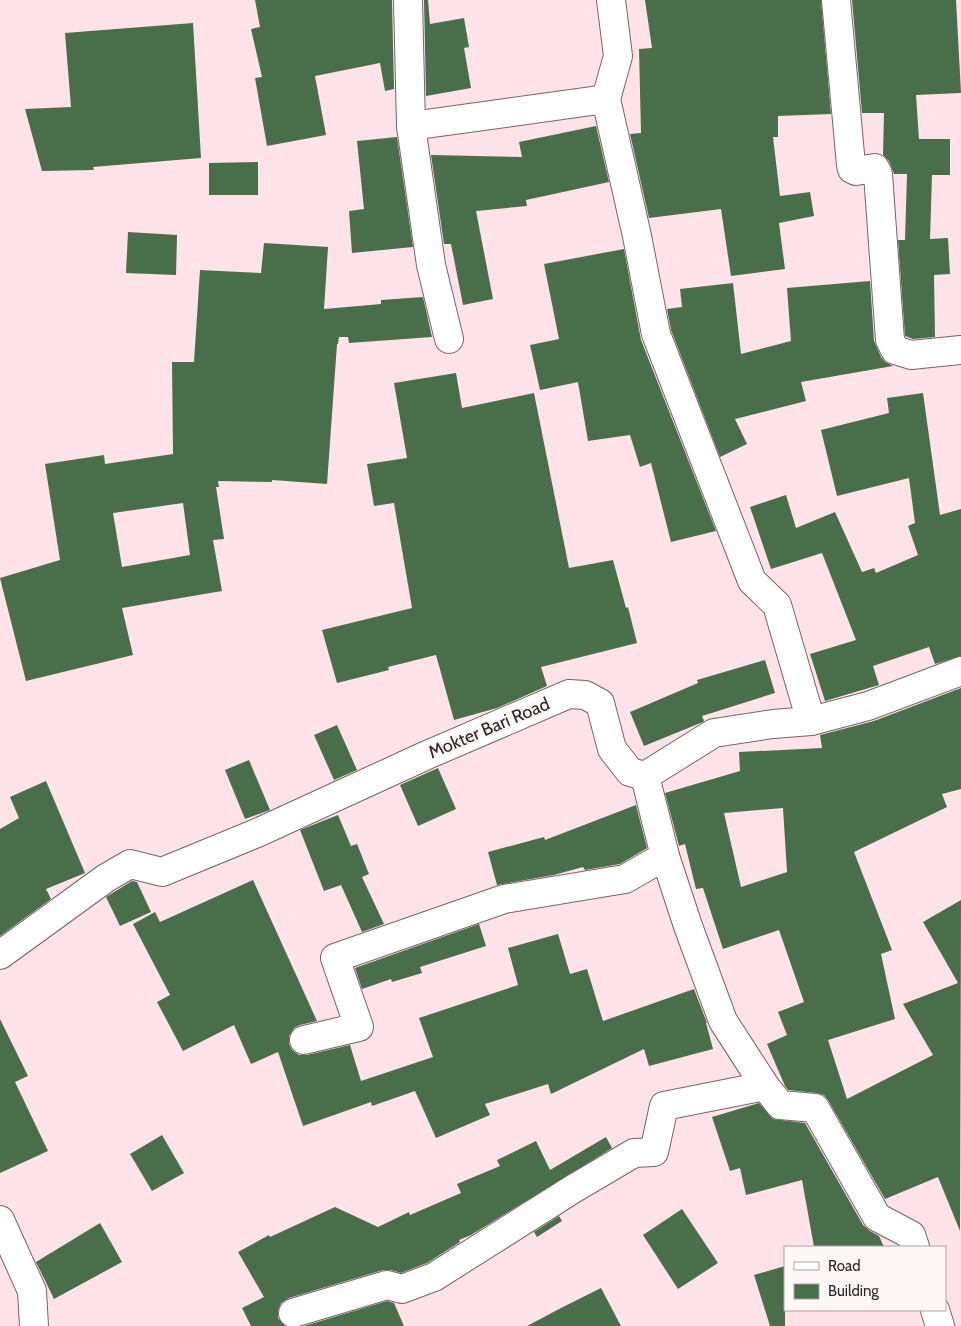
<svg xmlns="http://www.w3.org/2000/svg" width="961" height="1326" font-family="Cabin,sans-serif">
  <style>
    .building { fill: #496e4a; fill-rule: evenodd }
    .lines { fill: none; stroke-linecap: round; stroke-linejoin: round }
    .street-casing { stroke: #796266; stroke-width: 30 }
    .street { stroke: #fff; stroke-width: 28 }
    .labels { text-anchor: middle; stroke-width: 5; stroke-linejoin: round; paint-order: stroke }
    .street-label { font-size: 18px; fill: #2e2426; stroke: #fdf7f8 }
  </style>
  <rect width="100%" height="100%" fill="#ffe3e8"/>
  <g class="building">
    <path d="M 255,0 L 392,0 L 394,89 L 385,91 L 380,63 L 315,76 L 326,135 L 267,146 L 255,78 L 262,77 L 251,29 L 260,27 Z"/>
    <path d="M 424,0 L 428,0 L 430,24 L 464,18 L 469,47 L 464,48 L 471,88 L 426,96 Z"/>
    <path d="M 645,0 L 821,0 L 831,114 L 778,116 L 778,137 L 773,137 L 780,196 L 810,192 L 814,216 L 779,223 L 785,269 L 731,276 L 721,209 L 649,218 L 630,134 L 641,133 L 639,49 L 652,48 Z"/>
    <path d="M 852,0 L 956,0 L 961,93 L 916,95 L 919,139 L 950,139 L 950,175 L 932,175 L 930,239 L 948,238 L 950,274 L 934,275 L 935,337 L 913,339 L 905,336 L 898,240 L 905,240 L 907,174 L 894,174 L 889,161 L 883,155 L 884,113 L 862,113 Z"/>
    <path d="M 193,23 L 201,158 L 93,167 L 94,170 L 42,171 L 25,109 L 71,107 L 65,33 Z"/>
    <path d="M 596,126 L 609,182 L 526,200 L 527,206 L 476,211 L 493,299 L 463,305 L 451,244 L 444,244 L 431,155 L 522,157 L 519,142 Z"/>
    <path d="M 397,137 L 413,247 L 352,253 L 349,211 L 364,209 L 357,141 Z"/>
    <path d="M 258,162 L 258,195 L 209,195 L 209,163 Z"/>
    <path d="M 128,232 L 177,235 L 176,275 L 126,273 Z"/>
    <path d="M 264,243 L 328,247 L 324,309 L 381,304 L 381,300 L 423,297 L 432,337 L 349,343 L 348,337 L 339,337 L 338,344 L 337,344 L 327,484 L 272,480 L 272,482 L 218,481 L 219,487 L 216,487 L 224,539 L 213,540 L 222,591 L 122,608 L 133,655 L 26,681 L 0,578 L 60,560 L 45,464 L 104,455 L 105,464 L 173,454 L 172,362 L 194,362 L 200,270 L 261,273 ZM 183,503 L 190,555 L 122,567 L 113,513 Z"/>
    <path d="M 624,249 L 641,340 L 716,531 L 671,542 L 651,463 L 640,467 L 630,435 L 588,441 L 578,382 L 540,390 L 530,345 L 559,339 L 544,264 Z"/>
    <path d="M 870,281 L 874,341 L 881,357 L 885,362 L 893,366 L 801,382 L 806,401 L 735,419 L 747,444 L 720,457 L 671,330 L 667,309 L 682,307 L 680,289 L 733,283 L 741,354 L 791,341 L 787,288 Z"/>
    <path d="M 456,373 L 462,408 L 534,393 L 569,568 L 613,560 L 626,608 L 628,607 L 637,643 L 541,667 L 547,686 L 497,708 L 454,720 L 436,655 L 388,667 L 389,670 L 337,683 L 322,630 L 412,608 L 394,503 L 374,506 L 367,464 L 407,458 L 394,383 Z"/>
    <path d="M 923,393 L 940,515 L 961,509 L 961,656 L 935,664 L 929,647 L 873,666 L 879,685 L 825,701 L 810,654 L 856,640 L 822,553 L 771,569 L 750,507 L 786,495 L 796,528 L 835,512 L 862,572 L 874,568 L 876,573 L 918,555 L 908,526 L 915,523 L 909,478 L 837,496 L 821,430 L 889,413 L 887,398 Z"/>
    <path d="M 765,660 L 775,693 L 702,716 L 704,721 L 703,722 L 644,746 L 630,712 L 698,683 L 697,680 Z"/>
    <path d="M 961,688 L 961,789 L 942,794 L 947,807 L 854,852 L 892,950 L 881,954 L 895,1019 L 828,1040 L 847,1099 L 933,1055 L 903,1004 L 958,983 L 923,922 L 961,900 L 960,1231 L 938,1177 L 885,1199 L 828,1100 L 824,1095 L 817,1093 L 788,1090 L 785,1086 L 767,1044 L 787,1035 L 778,1012 L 804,1002 L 779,930 L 723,949 L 703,888 L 696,889 L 685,844 L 679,846 L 665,793 L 740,771 L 739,752 L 822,748 L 820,735 L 874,721 ZM 783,808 L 787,872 L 741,887 L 724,813 Z"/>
    <path d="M 337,725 L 357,770 L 334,780 L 314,735 Z"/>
    <path d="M 249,760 L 270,810 L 245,819 L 225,770 Z"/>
    <path d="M 438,768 L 456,809 L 418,826 L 400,785 Z"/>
    <path d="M 46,781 L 85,873 L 46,889 L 51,899 L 0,936 L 0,829 L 19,818 L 10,797 Z"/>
    <path d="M 636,805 L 647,848 L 620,864 L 585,870 L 583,867 L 554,875 L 497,885 L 488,852 L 544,837 L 545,840 Z"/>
    <path d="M 338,815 L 351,846 L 357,844 L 369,874 L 362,877 L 384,924 L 362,932 L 341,885 L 324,891 L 300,830 Z"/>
    <path d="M 253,880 L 317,1021 L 300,1025 L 294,1028 L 289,1036 L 289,1044 L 292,1050 L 299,1055 L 307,1055 L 350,1045 L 361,1081 L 433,1057 L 419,1018 L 518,985 L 508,948 L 558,934 L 570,974 L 587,969 L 603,1021 L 694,989 L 707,1023 L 706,1023 L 713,1049 L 649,1066 L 644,1049 L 551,1094 L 548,1084 L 485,1104 L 490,1115 L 436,1138 L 415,1091 L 372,1106 L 371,1102 L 303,1126 L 278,1052 L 251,1064 L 234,1025 L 183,1051 L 157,1002 L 170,995 L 133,924 L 155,912 L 160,922 Z"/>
    <path d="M 132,881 L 137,882 L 151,912 L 120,926 L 106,897 Z"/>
    <path d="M 479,924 L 486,946 L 420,967 L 422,973 L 392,982 L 391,979 L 362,989 L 355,968 Z"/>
    <path d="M 0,1019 L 28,1076 L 15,1082 L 48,1151 L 0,1173 Z"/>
    <path d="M 759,1103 L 773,1119 L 805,1123 L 863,1225 L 870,1231 L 879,1236 L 884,1247 L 814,1247 L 802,1180 L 746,1195 L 740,1168 L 730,1171 L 712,1117 Z"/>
    <path d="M 162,1135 L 184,1173 L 152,1191 L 130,1154 Z"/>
    <path d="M 606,1137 L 612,1148 L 471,1235 L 459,1240 L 460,1242 L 427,1263 L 401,1273 L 391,1270 L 383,1270 L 289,1298 L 281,1303 L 278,1310 L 278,1318 L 285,1326 L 251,1326 L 242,1308 L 264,1297 L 238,1252 L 269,1235 L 270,1237 L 335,1207 L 378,1227 L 409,1212 L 410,1215 L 461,1193 L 457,1184 L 500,1166 L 497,1160 L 536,1141 L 550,1170 Z"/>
    <path d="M 682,1209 L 718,1263 L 678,1289 L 643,1235 Z"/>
    <path d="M 559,1216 L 562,1221 L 537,1237 L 534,1232 Z"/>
    <path d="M 100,1223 L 122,1262 L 54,1299 L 36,1262 Z"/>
    <path d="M 785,1266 L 785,1326 L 770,1326 L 754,1275 Z"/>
    <path d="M 601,1288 L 621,1326 L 527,1326 L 561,1308 Z"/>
    <path d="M 387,1301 L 394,1303 L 404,1326 L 304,1326 Z"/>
  </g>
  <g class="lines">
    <defs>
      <g id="street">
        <path d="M 408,0 L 411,126 L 431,265 L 449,339"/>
        <path d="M 836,0 L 851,165 L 852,169 L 856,171 L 875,168 L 878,174 L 890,340 L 895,350 L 911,355 L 961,350"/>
        <path d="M 606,99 L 618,56 L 611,0"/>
        <path d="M 411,126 L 606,99 L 637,236 L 656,334 L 752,581 L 777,605 L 811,721"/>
        <path d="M 645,776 L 665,856 L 688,926 L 723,1021 L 765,1086 L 780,1105 L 815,1108 L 877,1217 L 911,1235 L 915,1247"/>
        <path d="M 0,955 L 106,878 L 130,864 L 162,872 L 257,833 L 427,755 L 569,694 L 585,695 L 600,703 L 612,749 L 630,772 L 645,776 L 714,733 L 773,724 L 811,721 L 868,706 L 961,671"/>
        <path d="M 304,1040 L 359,1027 L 335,958 L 504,899 L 625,879 L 665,856"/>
        <path d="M 0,1220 L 32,1291 L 34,1326"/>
        <path d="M 935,1310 L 940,1326"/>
        <path d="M 293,1313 L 387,1285 L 402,1289 L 434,1277 L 573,1189 L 634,1153 L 654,1152 L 664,1106 L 765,1086"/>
      </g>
    </defs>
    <use href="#street" class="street-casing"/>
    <use href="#street" class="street"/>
  </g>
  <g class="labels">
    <g class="street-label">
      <text transform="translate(489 728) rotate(-23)" y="6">Mokter Bari Road</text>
    </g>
  </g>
  <rect x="784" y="1246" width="162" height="65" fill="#fdf7f8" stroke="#aaa3a4"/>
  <rect x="794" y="1262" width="25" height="8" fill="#ffffff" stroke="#aaa3a4"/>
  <text x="828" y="1271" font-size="15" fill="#2e2426">Road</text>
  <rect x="794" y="1284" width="25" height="15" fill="#496e4a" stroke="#aaa3a4"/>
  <text x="828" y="1296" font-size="15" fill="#2e2426">Building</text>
</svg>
